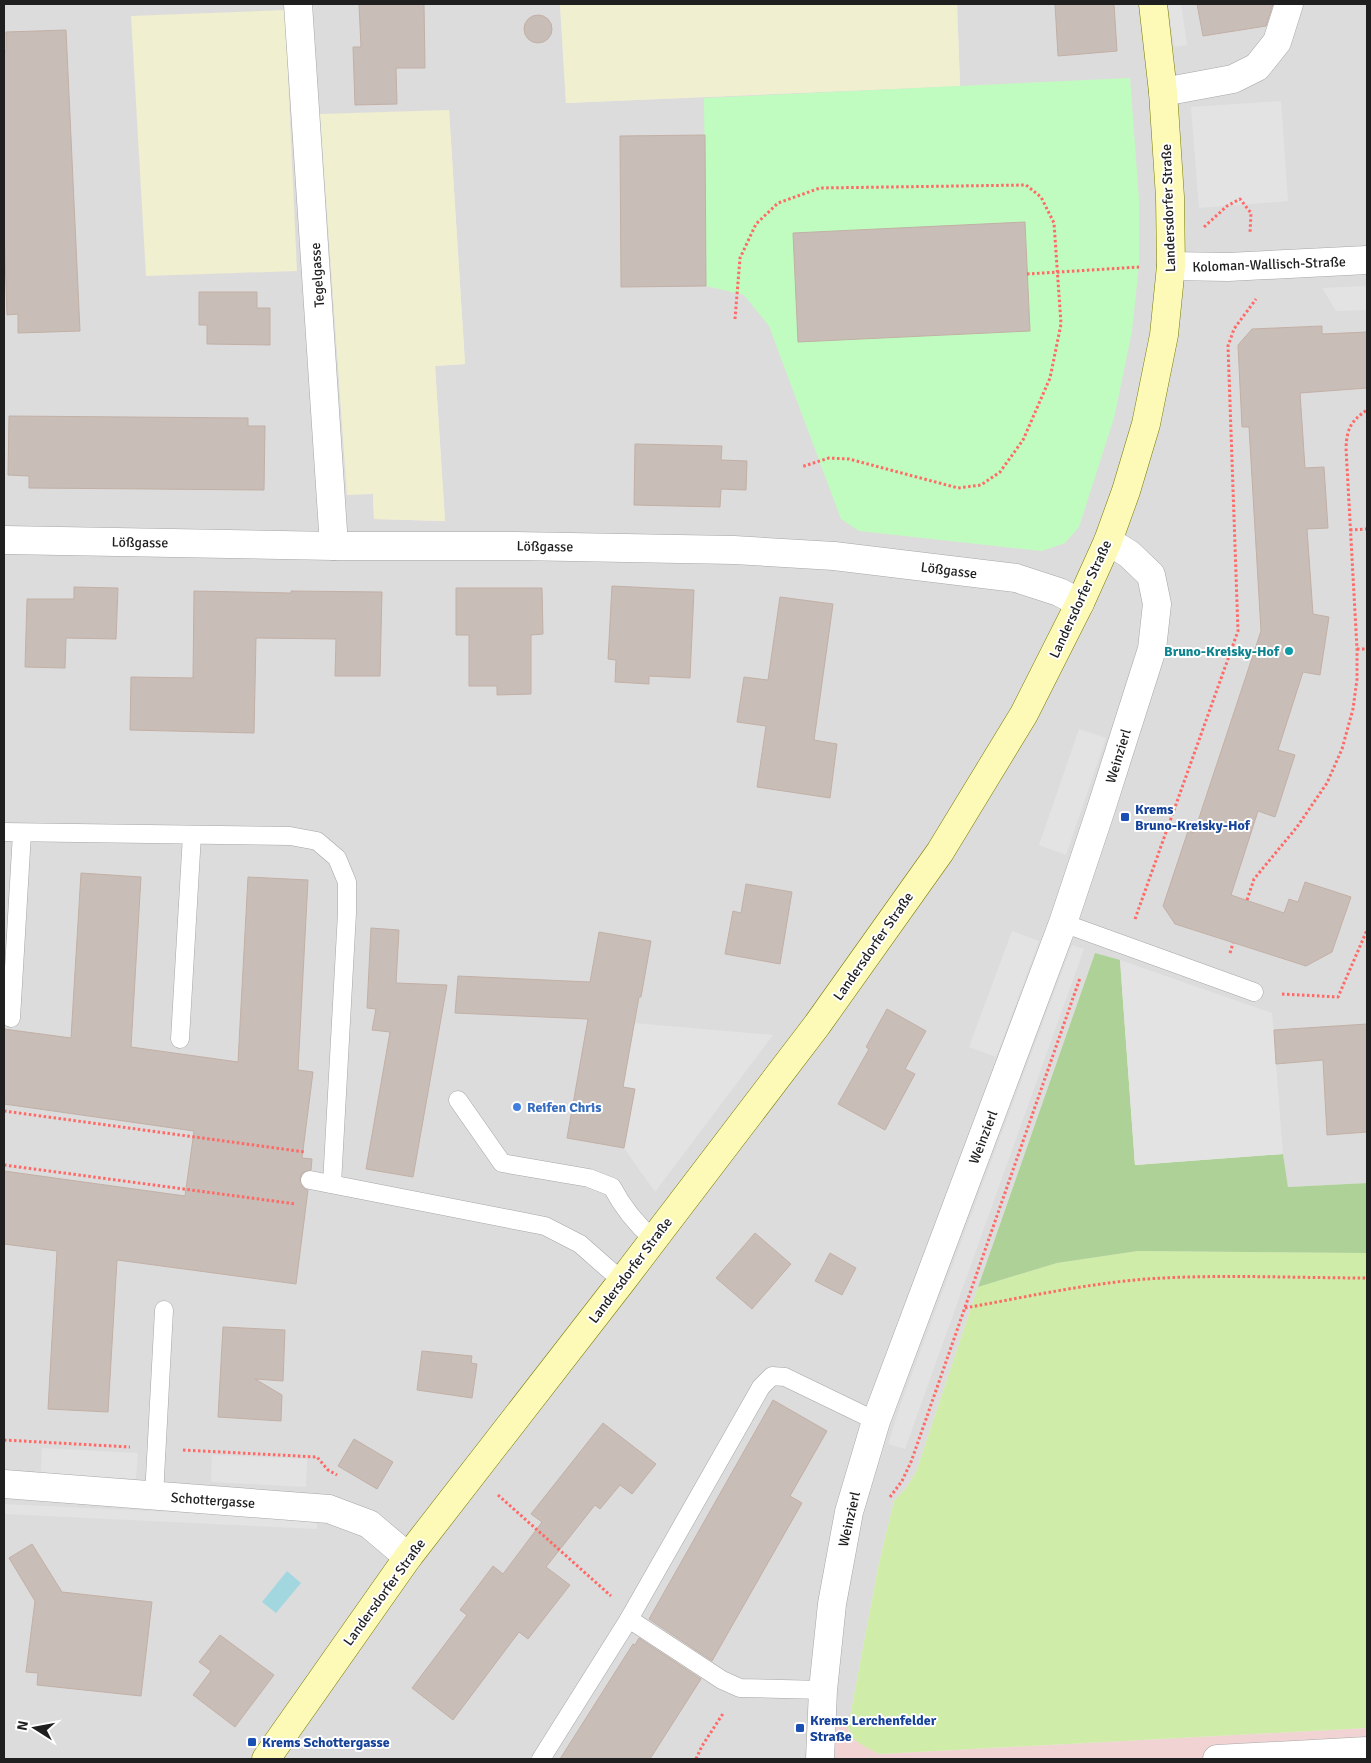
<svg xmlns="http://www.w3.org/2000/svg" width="1371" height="1763" font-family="Signika,sans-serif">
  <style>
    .residential { fill: #dddcdc; fill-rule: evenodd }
    .commercial { fill: #f2d3d4 }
    .farmland { fill: #f0efcf }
    .grass { fill: #cfeca8 }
    .forest { fill: #add197 }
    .park { fill: #c0fcbf }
    .parking { fill: #e3e3e3 }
    .water { fill: #a3d7e0 }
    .building { fill: #c8bdb7; stroke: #c2b0a6 }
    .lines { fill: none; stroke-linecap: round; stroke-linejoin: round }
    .service-casing { stroke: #a6a6a6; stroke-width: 19 }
    .minor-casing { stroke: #a6a6a6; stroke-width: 29 }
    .secondary-casing { stroke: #787b00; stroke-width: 29 }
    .path { stroke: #ff6966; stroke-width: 3; stroke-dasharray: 2.5 2.5; stroke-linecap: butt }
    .service { stroke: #fff; stroke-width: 18 }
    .minor { stroke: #fff; stroke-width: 28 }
    .secondary { stroke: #fcfab6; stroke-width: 28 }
    .culture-dot { fill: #0f9aa8; stroke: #fff; stroke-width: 2 }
    .transit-dot { fill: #1a4fb4; stroke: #fff; stroke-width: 2 }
    .shop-dot { fill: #3f7fe0; stroke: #fff; stroke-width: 2 }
    .labels { text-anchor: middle; stroke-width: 4; stroke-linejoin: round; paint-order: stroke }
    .street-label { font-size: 14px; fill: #1f1f1f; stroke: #fff }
    .culture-label { font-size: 14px; font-weight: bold; fill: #0d838f; stroke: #fff; text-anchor: end }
    .transit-label { font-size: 14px; font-weight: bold; fill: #164399; stroke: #fff; text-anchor: start }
    .shop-label { font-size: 14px; font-weight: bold; fill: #366cbe; stroke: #fff; text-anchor: start }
  </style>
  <rect width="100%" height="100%" fill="#f0ebe4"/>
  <path class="residential" d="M 4,4 L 560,4 L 566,103 L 960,86 L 957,4 L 1367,4 L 1367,1183 L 1288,1187 L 1283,1155 L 1095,953 L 978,1287 L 916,1472 L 906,1488 L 894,1501 L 879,1563 L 848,1727 L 835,1727 L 835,1759 L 4,1759 ZM 449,111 L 465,364 L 435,366 L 445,521 L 374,519 L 373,494 L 347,494 Z"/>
  <path class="commercial" d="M 835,1727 L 848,1727 L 849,1734 L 879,1754 L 1367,1728 L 1367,1759 L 835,1759 Z"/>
  <g class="farmland">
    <path d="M 560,4 L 957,4 L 960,86 L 566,103 Z"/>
    <path d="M 285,10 L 297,271 L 146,276 L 131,16 Z"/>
    <path d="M 449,110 L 465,364 L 435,366 L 445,521 L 374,519 L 373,494 L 347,495 L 320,114 Z"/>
  </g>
  <path class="grass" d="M 1138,1251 L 1367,1253 L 1367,1728 L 879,1754 C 866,1746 851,1743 848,1727 L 879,1563 L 894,1501 L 906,1488 L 916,1472 L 978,1287 L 1057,1263 Z"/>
  <path class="forest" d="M 1095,953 L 1120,960 L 1135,1165 L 1283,1154 L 1288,1187 L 1367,1183 L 1367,1253 L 1138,1251 L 1057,1263 L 978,1287 Z"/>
  <path class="park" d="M 1130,78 L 1139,199 L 1139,265 L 1132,331 L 1114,418 L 1079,527 L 1065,543 L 1042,551 L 859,531 L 841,519 L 769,326 L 744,295 L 706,286 L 704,98 Z"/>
  <g class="parking">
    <path d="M 1168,4 L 1181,4 L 1187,45 L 1174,47 Z"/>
    <path d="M 1281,101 L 1288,201 L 1199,208 L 1191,107 Z"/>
    <path d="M 1367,286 L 1367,310 L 1336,311 L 1322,288 Z"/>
    <path d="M 1079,729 L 1106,738 L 1066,855 L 1039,845 Z"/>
    <path d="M 1012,931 L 1039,941 L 996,1057 L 969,1047 Z"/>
    <path d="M 1072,945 L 1084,949 L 905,1449 L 888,1444 L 900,1406 Z"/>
    <path d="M 1120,960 L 1272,1013 L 1283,1154 L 1135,1165 Z"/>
    <path d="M 634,1023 L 773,1035 L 655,1192 L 624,1148 L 635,1089 L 623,1087 Z"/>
    <path d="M 42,1448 L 138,1453 L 136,1479 L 41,1474 Z"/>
    <path d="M 212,1455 L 307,1459 L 306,1487 L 211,1482 Z"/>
    <path d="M 4,1504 L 317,1519 L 317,1529 L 4,1514 Z"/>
  </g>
  <path class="water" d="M 287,1571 L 301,1583 L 276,1613 L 262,1602 Z"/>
  <g class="building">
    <path d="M 359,4 L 424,4 L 425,68 L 396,68 L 397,104 L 355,105 L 353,47 L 361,47 Z"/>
    <path d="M 1055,4 L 1114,4 L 1117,51 L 1058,56 Z"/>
    <path d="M 1197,4 L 1273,4 L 1266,26 L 1203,36 Z"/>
    <circle cx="538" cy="29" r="14"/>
    <path d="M 66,30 L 80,331 L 18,333 L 18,314 L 7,315 L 4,228 L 4,51 L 6,51 L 6,32 Z"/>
    <path d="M 705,135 L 706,286 L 621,287 L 620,136 Z"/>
    <path d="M 1025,222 L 1030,331 L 798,342 L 793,233 Z"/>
    <path d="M 199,292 L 257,292 L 257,308 L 270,308 L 270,345 L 207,344 L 207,325 L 199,325 Z"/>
    <path d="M 1322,326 L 1322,334 L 1367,332 L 1367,388 L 1300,393 L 1305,468 L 1324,467 L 1328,528 L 1307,529 L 1313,614 L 1329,617 L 1320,675 L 1303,672 L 1278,750 L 1295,755 L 1275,817 L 1258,811 L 1231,895 L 1284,913 L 1289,899 L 1298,902 L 1305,882 L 1351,897 L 1332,952 L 1306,966 L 1175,924 L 1163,906 L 1188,831 L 1194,833 L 1261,631 L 1249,427 L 1242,427 L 1238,345 L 1252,329 Z"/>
    <path d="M 9,416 L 248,418 L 248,426 L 265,426 L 264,490 L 29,488 L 29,476 L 8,475 Z"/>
    <path d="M 635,444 L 722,446 L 721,460 L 747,461 L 746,490 L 721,489 L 720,507 L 634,505 Z"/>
    <path d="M 612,586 L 694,590 L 690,678 L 649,676 L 649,684 L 615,682 L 616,660 L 608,659 Z"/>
    <path d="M 74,587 L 118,588 L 116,639 L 66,638 L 65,668 L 25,667 L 27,599 L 74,599 Z"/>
    <path d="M 456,588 L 542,588 L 543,634 L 531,635 L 531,694 L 497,695 L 497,686 L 469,686 L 469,635 L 456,635 Z"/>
    <path d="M 194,591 L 291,593 L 291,591 L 382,592 L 380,676 L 335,676 L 336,639 L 256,638 L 254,733 L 130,730 L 131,677 L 193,678 Z"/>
    <path d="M 780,597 L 833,604 L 814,740 L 837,744 L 830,798 L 757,787 L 766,726 L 737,722 L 744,677 L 768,680 Z"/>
    <path d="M 81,873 L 141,877 L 131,1047 L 238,1062 L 248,877 L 308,880 L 298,1070 L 313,1072 L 302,1158 L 312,1159 L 311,1170 L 302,1173 L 300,1178 L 303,1188 L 308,1190 L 296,1284 L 117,1260 L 108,1412 L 48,1409 L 57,1251 L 4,1244 L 4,1171 L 185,1196 L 194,1131 L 4,1104 L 4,1029 L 71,1038 Z"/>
    <path d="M 746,884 L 792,892 L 780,964 L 725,954 L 733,911 L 741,913 Z"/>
    <path d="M 371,928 L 399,930 L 396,983 L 447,985 L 413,1177 L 366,1169 L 390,1032 L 372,1030 L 376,1009 L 367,1008 Z"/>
    <path d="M 599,932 L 651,941 L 641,997 L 639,997 L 623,1087 L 635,1089 L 624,1148 L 567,1138 L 588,1019 L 455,1013 L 458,976 L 590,982 Z"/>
    <path d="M 887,1009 L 926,1031 L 905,1069 L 915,1074 L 885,1130 L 838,1104 L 869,1049 L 866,1047 Z"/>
    <path d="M 1367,1024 L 1367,1132 L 1327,1135 L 1323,1060 L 1276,1064 L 1274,1030 Z"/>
    <path d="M 755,1233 L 791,1264 L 752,1309 L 716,1278 Z"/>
    <path d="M 830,1253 L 856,1268 L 842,1295 L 815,1281 Z"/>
    <path d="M 223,1327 L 285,1330 L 283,1381 L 255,1379 L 282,1395 L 281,1421 L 218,1417 Z"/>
    <path d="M 422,1351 L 472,1356 L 471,1363 L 477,1364 L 472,1398 L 417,1390 Z"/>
    <path d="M 773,1400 L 827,1431 L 790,1496 L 802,1503 L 712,1661 L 649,1619 Z"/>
    <path d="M 603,1423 L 656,1464 L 632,1494 L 620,1485 L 600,1509 L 595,1505 L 546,1567 L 570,1585 L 528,1639 L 519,1632 L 453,1720 L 412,1688 L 467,1615 L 460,1610 L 493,1566 L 503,1574 L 542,1522 L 531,1514 Z"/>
    <path d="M 354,1439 L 393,1462 L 377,1489 L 338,1466 Z"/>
    <path d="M 32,1544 L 62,1592 L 152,1602 L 141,1696 L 37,1685 L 38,1673 L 26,1672 L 35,1601 L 9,1558 Z"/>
    <path d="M 220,1635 L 274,1675 L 235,1727 L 193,1695 L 211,1671 L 199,1662 Z"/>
    <path d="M 639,1638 L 701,1679 L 650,1759 L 560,1759 L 633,1644 L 635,1645 Z"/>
  </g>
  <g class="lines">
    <defs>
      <g id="service">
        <path d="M 4,832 L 290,836 L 317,841 L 337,858 L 347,882 L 347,913 L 332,1184"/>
        <path d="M 1063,923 L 1254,992"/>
        <path d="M 11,1018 L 22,833"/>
        <path d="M 180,1039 L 192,835"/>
        <path d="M 458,1100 L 502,1163 L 589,1178 L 612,1187 C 623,1208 635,1223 653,1239"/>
        <path d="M 310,1180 L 545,1226 L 580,1244 L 622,1281"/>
        <path d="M 154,1496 L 164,1310"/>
        <path d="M 629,1619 L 722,1680 L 740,1688 L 823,1690"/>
        <path d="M 541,1759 L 629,1619 L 761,1387 L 772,1376 L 785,1377 L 876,1421"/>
      </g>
      <g id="minor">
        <path d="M 298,4 L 334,546"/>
        <path d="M 1163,92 L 1233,79 L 1257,67 L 1277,42 L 1289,4"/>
        <path d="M 1171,266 L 1228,267 L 1367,260"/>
        <path d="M 4,540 L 334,546 L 516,546 L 734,550 L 834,556 L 1016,578 L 1059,592 L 1080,603"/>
        <path d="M 4,1484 L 329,1509 L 369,1524 L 408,1557"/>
        <path d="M 820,1759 L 823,1690 L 832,1604 L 849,1512 L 876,1421 L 1063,923 L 1101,809 L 1152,649 L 1157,604 L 1151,575 L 1129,554 L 1108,541"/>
        <path d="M 1217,1759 L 1367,1751"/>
      </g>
      <path id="secondary" d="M 266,1759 L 408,1557 L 622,1281 L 817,1025 L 940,852 L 1024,714 L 1080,603 L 1108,541 L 1126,491 L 1146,424 L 1164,335 L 1171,266 L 1170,197 L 1163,92 L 1153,4"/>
    </defs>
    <use href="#service" class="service-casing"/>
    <use href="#minor" class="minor-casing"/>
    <use href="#secondary" class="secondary-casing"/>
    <g class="path">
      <path d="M 1204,227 L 1227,206 L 1240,199 L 1251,213 L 1250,233"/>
      <path d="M 1027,274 L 1139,267"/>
      <path d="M 735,319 L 740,258 L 756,224 L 778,203 L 820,188 L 1026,185 L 1041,197 L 1054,223 L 1061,324 L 1050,378 L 1023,440 L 1000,472 L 981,485 L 958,488 L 849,459 L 829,458 L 801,467"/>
      <path d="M 1350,530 L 1367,529"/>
      <path d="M 1357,649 L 1367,649"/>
      <path d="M 1247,900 L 1254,879 L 1297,827 L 1327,783 L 1342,749 L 1353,709 L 1357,679 L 1357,649 L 1346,448 C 1347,428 1351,421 1367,410"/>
      <path d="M 1135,919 L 1238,631 L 1228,346 L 1234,329 L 1256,299"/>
      <path d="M 1230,953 L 1233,943"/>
      <path d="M 1282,994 L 1338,997 L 1367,930"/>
      <path d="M 4,1111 L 305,1152"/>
      <path d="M 4,1165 L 296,1204"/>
      <path d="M 965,1308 C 1025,1297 1085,1284 1146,1279 C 1219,1274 1294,1278 1367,1278"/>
      <path d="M 4,1440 L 130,1447"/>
      <path d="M 183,1450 L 317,1457 L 328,1470 L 337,1475"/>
      <path d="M 498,1495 L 611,1596"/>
      <path d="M 890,1497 L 902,1481 L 911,1462 L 1080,978"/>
      <path d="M 696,1759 L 702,1746 L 724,1712"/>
    </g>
    <use href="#service" class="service"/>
    <use href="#minor" class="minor"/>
    <use href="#secondary" class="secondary"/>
  </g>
  <circle class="culture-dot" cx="1289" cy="651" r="5"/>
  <g class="transit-dot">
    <rect x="1120" y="812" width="10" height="10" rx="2.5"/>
    <rect x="795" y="1723" width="10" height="10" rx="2.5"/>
    <rect x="247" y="1737" width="10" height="10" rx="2.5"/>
  </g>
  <circle class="shop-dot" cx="517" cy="1107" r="5"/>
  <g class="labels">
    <g class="street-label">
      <text transform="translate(1168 208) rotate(-92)" y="5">Landersdorfer Straße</text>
      <text transform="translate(1269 264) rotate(-2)" y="5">Koloman-Wallisch-Straße</text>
      <text transform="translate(317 275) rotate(-94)" y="5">Tegelgasse</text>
      <text transform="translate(140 542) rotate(1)" y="5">Lößgasse</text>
      <text transform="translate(545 546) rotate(1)" y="5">Lößgasse</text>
      <text transform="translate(949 570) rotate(7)" y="5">Lößgasse</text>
      <text transform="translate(1080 599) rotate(-65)" y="5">Landersdorfer Straße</text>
      <text transform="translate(1118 756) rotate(-73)" y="5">Weinzierl</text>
      <text transform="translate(873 946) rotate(-55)" y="5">Landersdorfer Straße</text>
      <text transform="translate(983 1137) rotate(-69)" y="5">Weinzierl</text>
      <text transform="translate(630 1270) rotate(-53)" y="5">Landersdorfer Straße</text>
      <text transform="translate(213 1500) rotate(4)" y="5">Schottergasse</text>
      <text transform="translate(849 1519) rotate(-77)" y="5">Weinzierl</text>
      <text transform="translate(384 1592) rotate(-54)" y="5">Landersdorfer Straße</text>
    </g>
    <g class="culture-label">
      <text x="1279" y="656">Bruno-Kreisky-Hof</text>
    </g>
    <g class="transit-label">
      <text x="1135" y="814">Krems<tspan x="1135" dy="16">Bruno-Kreisky-Hof</tspan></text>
      <text x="810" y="1725">Krems Lerchenfelder<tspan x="810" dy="16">Straße</tspan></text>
      <text x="262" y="1747">Krems Schottergasse</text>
    </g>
    <g class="shop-label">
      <text x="527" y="1112">Reifen Chris</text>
    </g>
  </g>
  <rect width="1371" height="1763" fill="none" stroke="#1f1f1f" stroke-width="10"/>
  <g transform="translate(35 1728) rotate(281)" stroke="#ffffff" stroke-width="4" paint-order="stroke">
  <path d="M0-4L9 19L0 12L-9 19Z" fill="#1f1f1f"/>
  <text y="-8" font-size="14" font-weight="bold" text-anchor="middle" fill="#1f1f1f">N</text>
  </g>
</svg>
